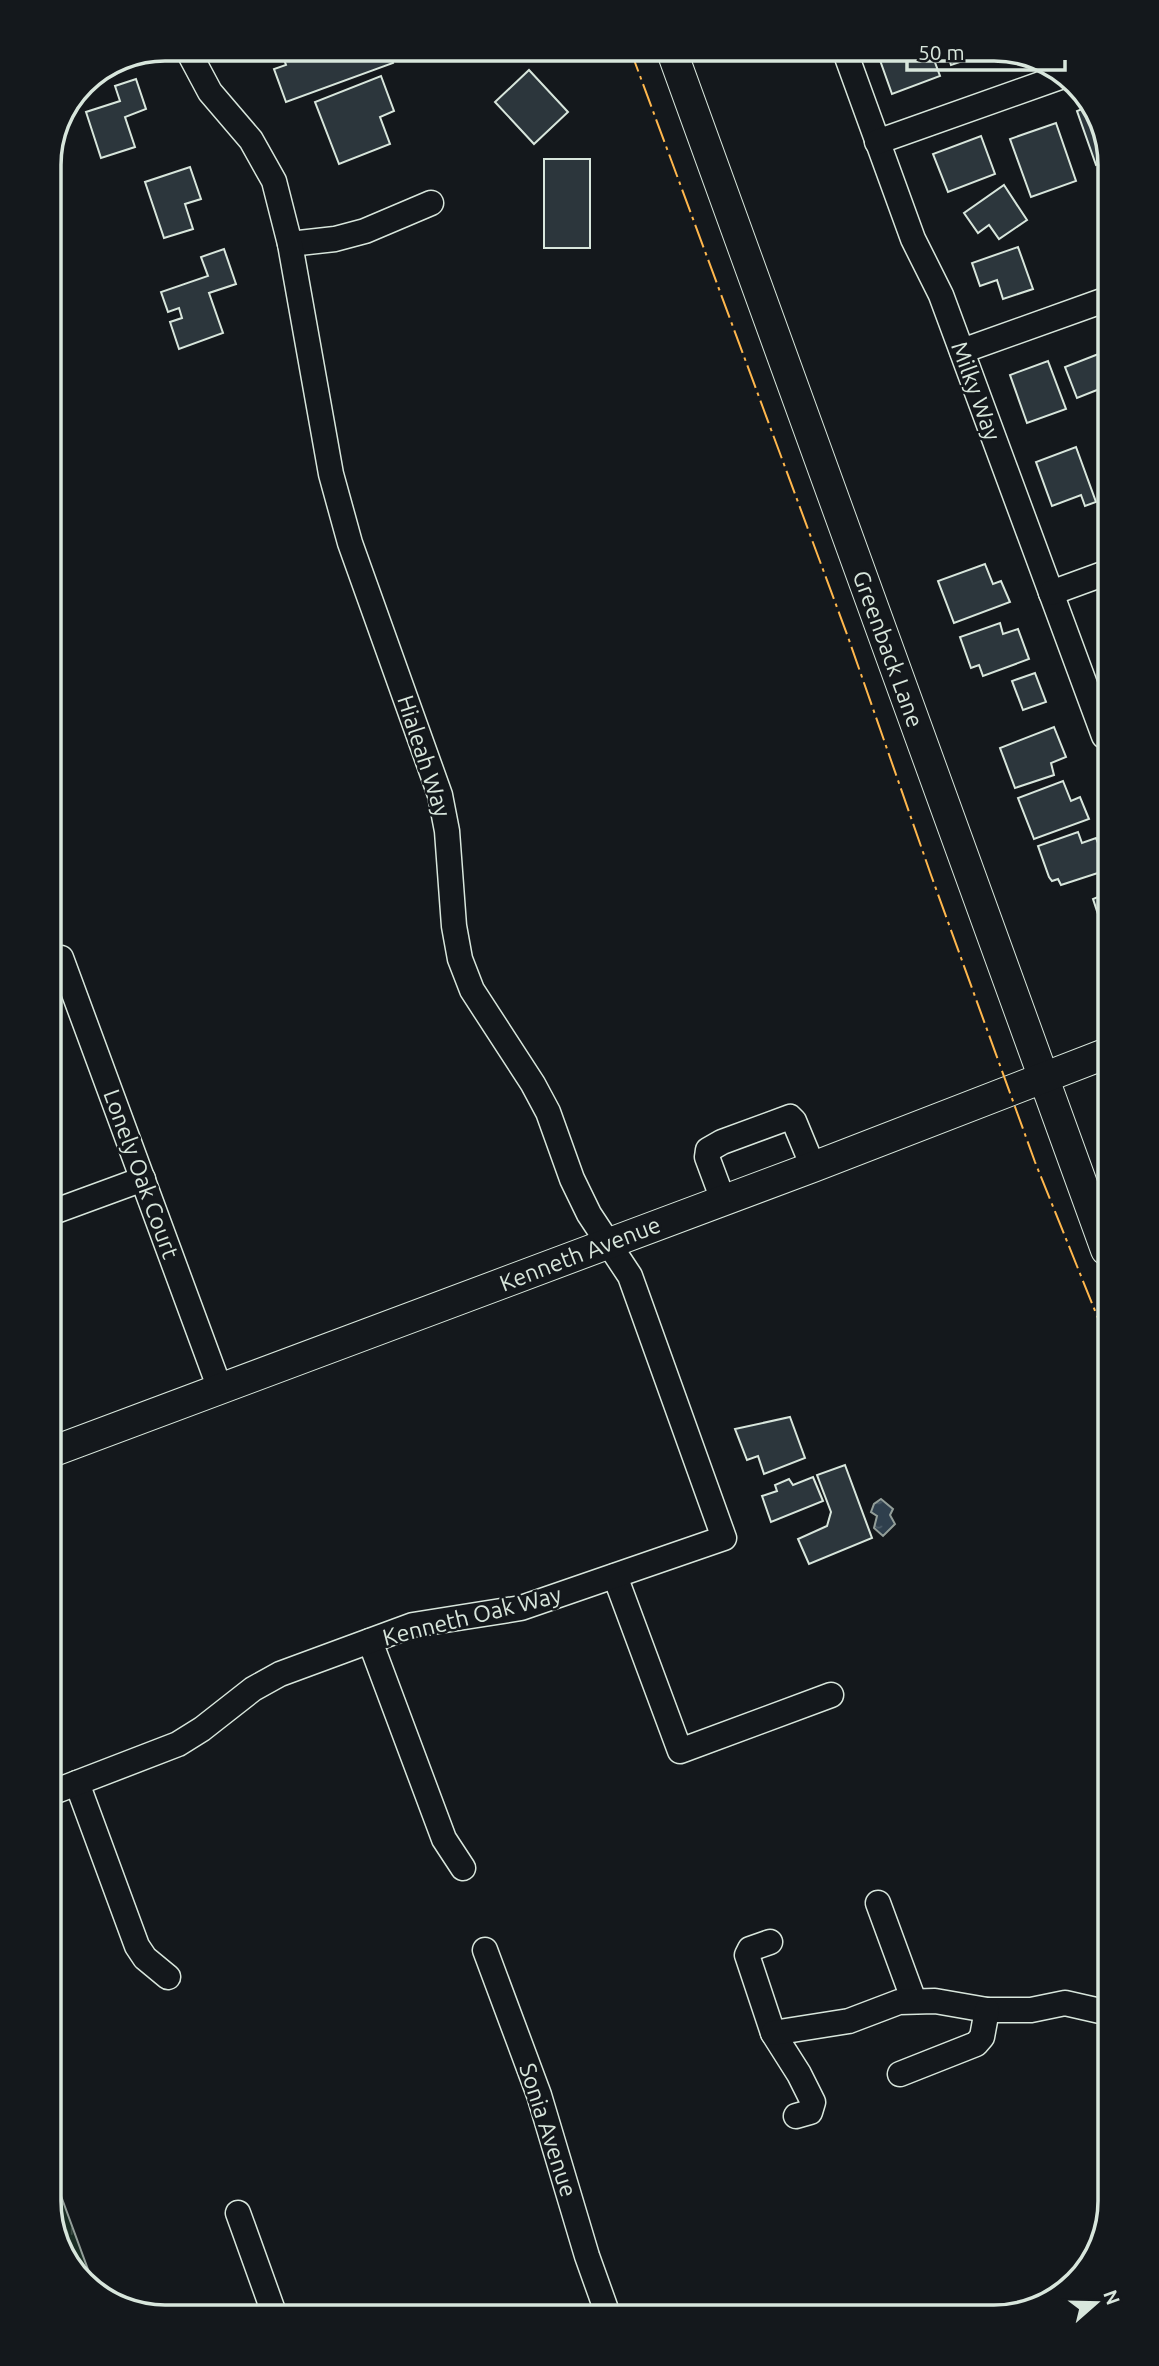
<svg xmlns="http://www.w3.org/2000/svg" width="1159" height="2366" font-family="Ubuntu,sans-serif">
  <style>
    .grass { fill: url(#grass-tufts); stroke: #939e99; stroke-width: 2 }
    .water { fill: url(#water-ripples); stroke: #939e99; stroke-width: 2 }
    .building { fill: #2c363c; stroke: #d8e6dc; stroke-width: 2 }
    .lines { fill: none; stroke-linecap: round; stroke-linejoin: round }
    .minor-casing { stroke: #d8e6dc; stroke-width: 27 }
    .major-casing { stroke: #d8e6dc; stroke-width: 32 }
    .minor { stroke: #14181c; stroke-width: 24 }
    .major { stroke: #14181c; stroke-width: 30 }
    .power { stroke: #ffb74d; stroke-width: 2; stroke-dasharray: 24 5 3.5 5; stroke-linecap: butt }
    .labels { text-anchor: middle; stroke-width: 5; stroke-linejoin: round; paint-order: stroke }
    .street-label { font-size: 23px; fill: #d8e6dc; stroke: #14181c }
    .rim { fill: none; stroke: #d8e6dc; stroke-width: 3.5 }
  </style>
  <defs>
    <pattern id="grass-tufts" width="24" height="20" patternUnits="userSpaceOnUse" patternTransform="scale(1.75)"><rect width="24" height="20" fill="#1a2d24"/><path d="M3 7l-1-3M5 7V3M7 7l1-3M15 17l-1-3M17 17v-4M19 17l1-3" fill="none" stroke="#3b4b43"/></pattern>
    <pattern id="water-ripples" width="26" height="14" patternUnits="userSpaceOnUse" patternTransform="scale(1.75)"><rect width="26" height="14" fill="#2f3f4d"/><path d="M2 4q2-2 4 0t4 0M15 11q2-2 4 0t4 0" fill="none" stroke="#4c5b66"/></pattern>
  </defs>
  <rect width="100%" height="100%" fill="#14181c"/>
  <path class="grass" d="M 57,2185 L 97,2294 L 58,2245 Z"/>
  <path class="water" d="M 881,1499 L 893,1509 L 890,1515 L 895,1524 L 883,1536 L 874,1528 L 877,1516 L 871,1512 L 874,1504 Z"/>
  <g class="building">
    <path d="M 280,49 L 332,49 L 333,53 L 343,49 L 388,49 L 393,63 L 286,102 L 274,69 L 286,65 Z"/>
    <path d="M 876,49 L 930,49 L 940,76 L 892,94 Z"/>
    <path d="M 946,49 L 988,49 L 989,52 L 951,65 Z"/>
    <path d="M 529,70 L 568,112 L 534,144 L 495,102 Z"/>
    <path d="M 381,76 L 394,111 L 380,117 L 390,144 L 339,164 L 315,102 Z"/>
    <path d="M 136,79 L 146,109 L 125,117 L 135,147 L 101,158 L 86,112 L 120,101 L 115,86 Z"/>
    <path d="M 1090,106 L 1101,121 L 1101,163 L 1096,165 L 1077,111 Z"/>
    <path d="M 1056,123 L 1076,181 L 1031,197 L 1010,139 Z"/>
    <path d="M 981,136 L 995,174 L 948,192 L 933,154 Z"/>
    <rect x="544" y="159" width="46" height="89"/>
    <path d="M 190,167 L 201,199 L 185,204 L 193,229 L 164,238 L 145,182 Z"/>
    <path d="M 1004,185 L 1027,220 L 999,239 L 989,225 L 978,233 L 964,213 Z"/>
    <path d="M 1018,247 L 1033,289 L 1003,299 L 997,280 L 980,286 L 972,263 Z"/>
    <path d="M 224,249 L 236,284 L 209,293 L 223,333 L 179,349 L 170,322 L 182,318 L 179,308 L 168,312 L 161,292 L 208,276 L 201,257 Z"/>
    <path d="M 1101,353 L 1102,388 L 1077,398 L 1065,367 Z"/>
    <path d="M 1048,361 L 1066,409 L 1027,423 L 1010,375 Z"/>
    <path d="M 1076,447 L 1096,502 L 1085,506 L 1081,495 L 1052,506 L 1036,462 Z"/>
    <path d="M 985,564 L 993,584 L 1001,581 L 1010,602 L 954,623 L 938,581 Z"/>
    <path d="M 1000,623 L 1003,634 L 1018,629 L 1029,659 L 983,676 L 979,665 L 971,668 L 960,637 Z"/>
    <path d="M 1035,673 L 1046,702 L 1023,710 L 1012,681 Z"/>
    <path d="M 1054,727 L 1066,757 L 1051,763 L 1054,775 L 1015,788 L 1000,748 Z"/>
    <path d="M 1063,781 L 1071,801 L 1080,797 L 1089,819 L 1034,839 L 1018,798 Z"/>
    <path d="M 1078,832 L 1082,843 L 1096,838 L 1104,859 L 1104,871 L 1061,885 L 1058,879 L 1052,881 L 1049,877 L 1038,846 Z"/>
    <path d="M 1105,894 L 1105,928 L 1103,929 L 1093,899 Z"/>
    <path d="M 790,1417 L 805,1458 L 764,1474 L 758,1456 L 747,1460 L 735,1429 Z"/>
    <path d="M 845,1465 L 872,1538 L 809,1564 L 798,1539 L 827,1526 L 831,1512 L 817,1475 Z"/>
    <path d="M 813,1477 L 823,1501 L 771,1522 L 762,1496 L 777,1491 L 775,1485 L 789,1479 L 793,1485 Z"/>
  </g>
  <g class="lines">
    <defs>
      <g id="minor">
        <path d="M 844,49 L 913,239 L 941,295 L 1104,736"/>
        <path d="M 877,142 L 1066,75"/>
        <path d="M 290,244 L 335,239 L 365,231 L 431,203"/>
        <path d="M 962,351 L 1102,301"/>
        <path d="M 1051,593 L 1103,574"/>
        <path d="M 61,958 L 220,1389"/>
        <path d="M 723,1200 L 707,1157 L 708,1150 L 722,1142 L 790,1117 L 794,1121 L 813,1167"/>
        <path d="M 53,1212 L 143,1179"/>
        <path d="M 615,1576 L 680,1751 L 831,1695"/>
        <path d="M 370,1641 L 444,1839 L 463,1868"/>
        <path d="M 77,1783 L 137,1946 L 145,1958 L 168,1977"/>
        <path d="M 56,1791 L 178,1744 L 202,1729 L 253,1689 L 280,1674 L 413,1625 L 521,1608 L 724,1538 L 630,1276 L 589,1214 L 572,1179 L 548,1112 L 533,1084 L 472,990 L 460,959 L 454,926 L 447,831 L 440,795 L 350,543 L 331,474 L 290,244 L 274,181 L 251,140 L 210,92 L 187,49"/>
        <path d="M 878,1903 L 914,2001"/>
        <path d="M 770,1942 L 750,1949 L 747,1955 L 773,2033 L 799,2074 L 813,2102 L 810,2112 L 796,2116"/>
        <path d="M 485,1950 L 539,2095 L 587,2256 L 607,2312"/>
        <path d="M 773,2033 L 849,2021 L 899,2002 L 935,2001 L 987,2010 L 1031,2010 L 1065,2003 L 1109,2013"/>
        <path d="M 900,2074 L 976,2044 L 982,2037 L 987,2010"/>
        <path d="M 238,2213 L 275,2316"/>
      </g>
      <g id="major">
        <path d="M 671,49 L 1106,1250"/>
        <path d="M 54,1451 L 813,1167 L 1105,1054"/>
      </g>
    </defs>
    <use href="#minor" class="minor-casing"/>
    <use href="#major" class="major-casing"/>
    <use href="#minor" class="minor"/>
    <use href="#major" class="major"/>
    <path class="power" d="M 630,49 L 848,637 L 931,875 L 1035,1162 L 1106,1338"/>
  </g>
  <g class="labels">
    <g class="street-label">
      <text transform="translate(976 391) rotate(70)" y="8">Milky Way</text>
      <text transform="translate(888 649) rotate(70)" y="8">Greenback Lane</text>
      <text transform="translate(424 756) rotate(72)" y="8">Hialeah Way</text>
      <text transform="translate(141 1174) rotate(70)" y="8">Lonely Oak Court</text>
      <text transform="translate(580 1254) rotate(-21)" y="8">Kenneth Avenue</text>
      <text transform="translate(472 1616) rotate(-14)" y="8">Kenneth Oak Way</text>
      <text transform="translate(548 2130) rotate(72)" y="8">Sonia Avenue</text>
    </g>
  </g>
  <path d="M0 0H1159V2366H0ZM165 61H994A104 104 0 0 1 1098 165V2201A104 104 0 0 1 994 2305H165A104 104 0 0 1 61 2201V165A104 104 0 0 1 165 61Z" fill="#14181c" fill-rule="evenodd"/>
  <path class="rim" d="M165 61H994A104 104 0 0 1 1098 165V2201A104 104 0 0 1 994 2305H165A104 104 0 0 1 61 2201V165A104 104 0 0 1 165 61Z"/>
  <g transform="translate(1096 2303) rotate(70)" stroke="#14181c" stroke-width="5" paint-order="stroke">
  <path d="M0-5L12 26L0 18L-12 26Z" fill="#d8e6dc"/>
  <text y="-10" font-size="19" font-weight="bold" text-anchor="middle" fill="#d8e6dc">N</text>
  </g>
  <path d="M907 60v10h158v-10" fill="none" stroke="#d8e6dc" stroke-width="3.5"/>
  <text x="918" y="60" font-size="21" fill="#d8e6dc" stroke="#14181c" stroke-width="5" paint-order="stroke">50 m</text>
</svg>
